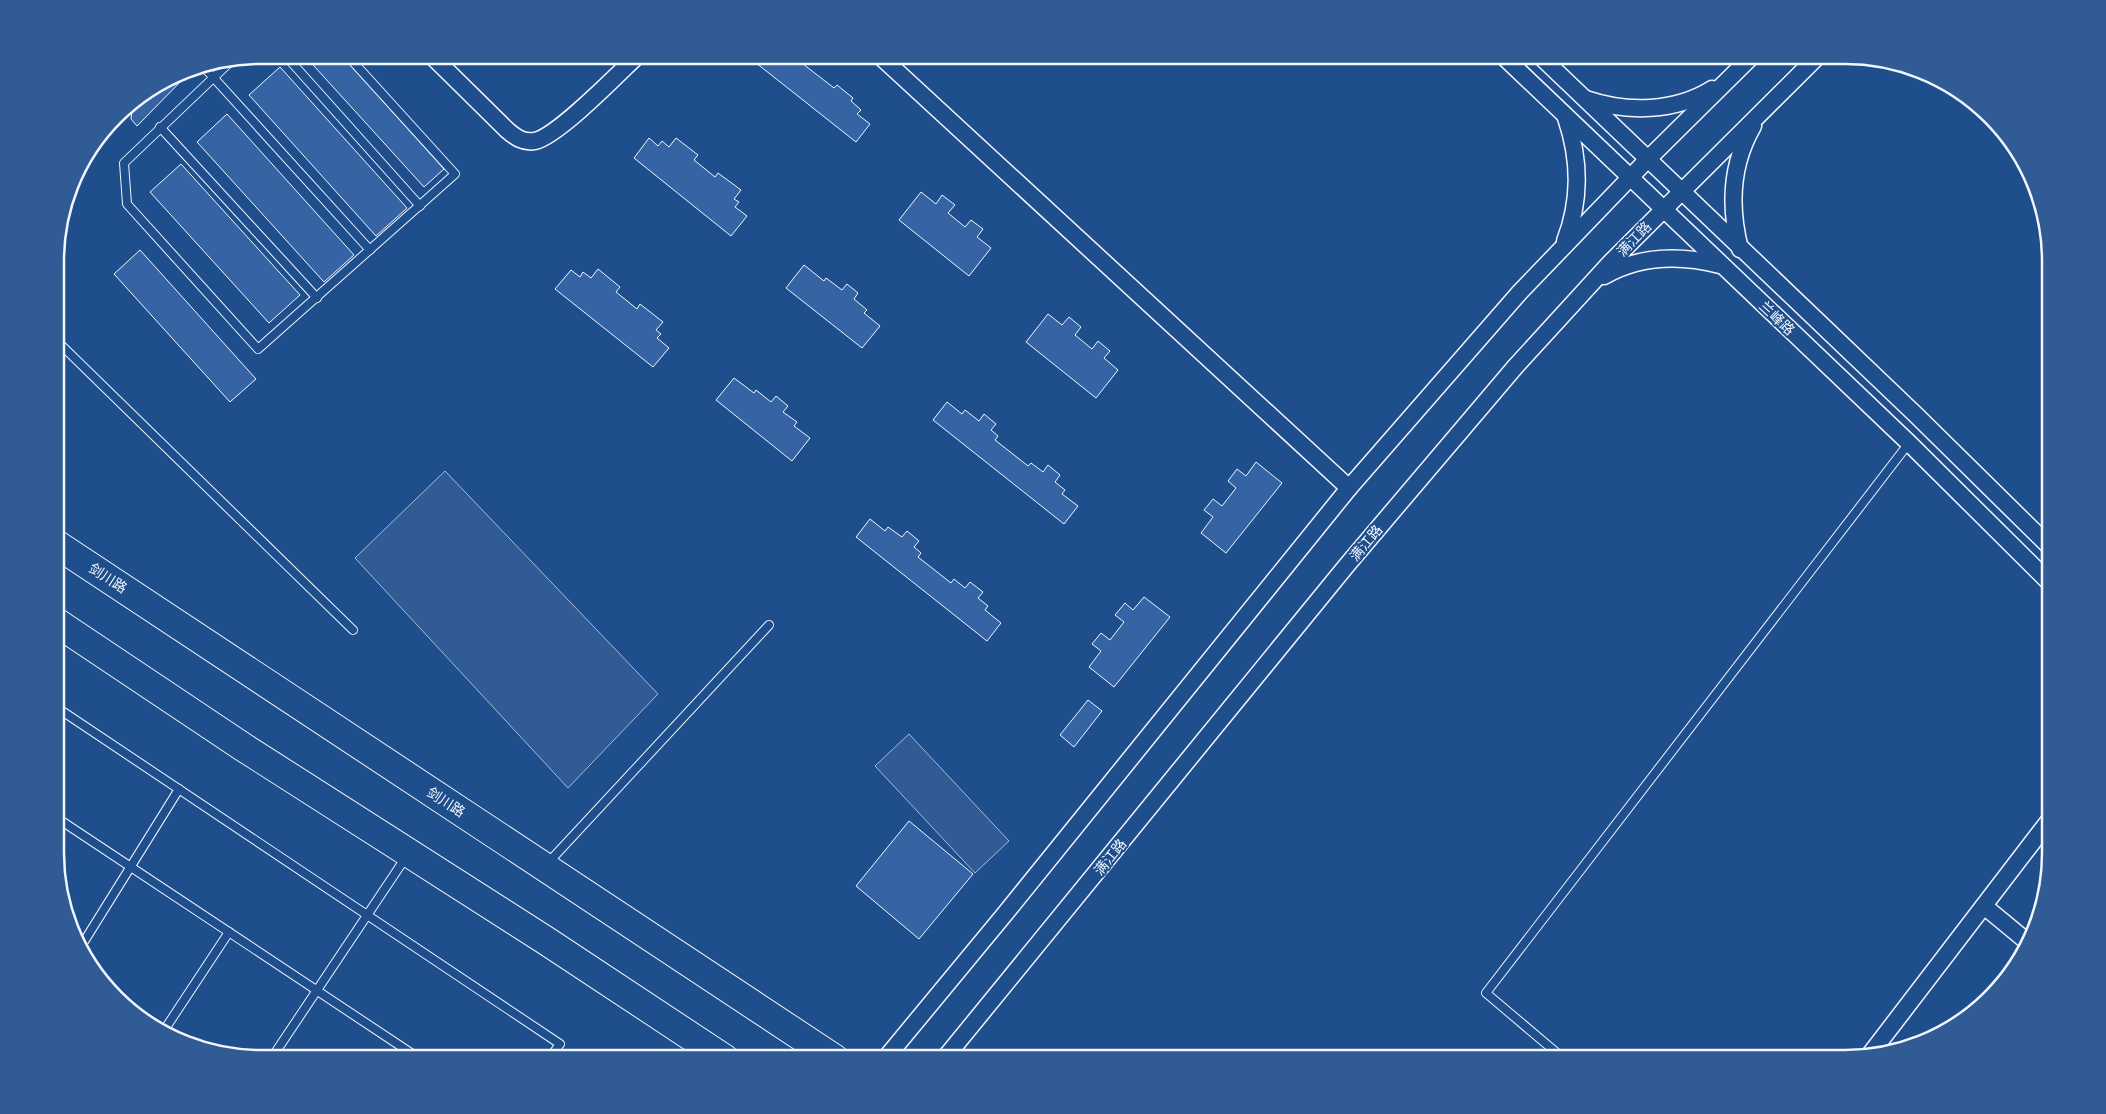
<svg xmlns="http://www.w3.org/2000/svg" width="2106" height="1114" font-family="'Fira Sans Condensed','Noto Sans SC',sans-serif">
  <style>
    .parking { fill: #305b95; stroke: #a8bbd7 }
    .building { fill: #3563a3; stroke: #f2f6ff }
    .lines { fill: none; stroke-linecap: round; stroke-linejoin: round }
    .lane-casing { stroke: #f2f6ff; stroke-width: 10 }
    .street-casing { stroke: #f2f6ff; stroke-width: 19 }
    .highway-casing { stroke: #f2f6ff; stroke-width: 30 }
    .lane { stroke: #1f4e8c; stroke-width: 8 }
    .street { stroke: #1f4e8c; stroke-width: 16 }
    .highway { stroke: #1f4e8c; stroke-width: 28 }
    .labels { text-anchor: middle; stroke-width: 4; stroke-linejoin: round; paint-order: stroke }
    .street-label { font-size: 14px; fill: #f2f6ff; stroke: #1f4e8c }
    .rim { fill: none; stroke: #f2f6ff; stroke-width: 2.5 }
  </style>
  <rect width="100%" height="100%" fill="#1f4e8c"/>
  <g class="parking">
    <path d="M 445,471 L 658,694 L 568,788 L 355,558 Z"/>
    <path d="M 909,734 L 1009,841 L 975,873 L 875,766 Z"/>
  </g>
  <g class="building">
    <path d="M 304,55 L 341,55 L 444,169 L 424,187 Z"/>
    <path d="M 746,55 L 795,55 L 794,57 L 834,88 L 837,85 L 853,98 L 851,101 L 861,110 L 857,114 L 870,124 L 856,142 Z"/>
    <path d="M 280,67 L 407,208 L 376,236 L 249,95 Z"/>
    <path d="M 181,71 L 186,76 L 137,126 L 131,119 L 133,101 Z"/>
    <path d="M 227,114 L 354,255 L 324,282 L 197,142 Z"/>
    <path d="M 649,138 L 658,146 L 662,141 L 669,147 L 676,138 L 698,155 L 694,160 L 715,177 L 718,173 L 741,190 L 734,199 L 739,202 L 735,207 L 747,216 L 731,236 L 634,158 Z"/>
    <path d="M 181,164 L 300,295 L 269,323 L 150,192 Z"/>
    <path d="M 921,192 L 936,204 L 942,195 L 955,205 L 948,213 L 965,227 L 971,220 L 983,229 L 977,237 L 991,248 L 969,276 L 899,220 Z"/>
    <path d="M 140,250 L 256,379 L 230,402 L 114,274 Z"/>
    <path d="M 804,265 L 824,281 L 826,278 L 842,290 L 847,284 L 858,293 L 854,299 L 867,310 L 864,313 L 880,326 L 862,348 L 786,288 Z"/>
    <path d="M 598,269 L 620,287 L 616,292 L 637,309 L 640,304 L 663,322 L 656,330 L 661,334 L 657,338 L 669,348 L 653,367 L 555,289 L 571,270 L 580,277 L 583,272 L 591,278 Z"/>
    <path d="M 1048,314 L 1062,325 L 1069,317 L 1081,327 L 1075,335 L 1092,349 L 1098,341 L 1110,351 L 1104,358 L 1118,370 L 1096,398 L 1026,342 Z"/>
    <path d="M 734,378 L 754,393 L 756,390 L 771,402 L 776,396 L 788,406 L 783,412 L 797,422 L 794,426 L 810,438 L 792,461 L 716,400 Z"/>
    <path d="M 947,402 L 962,414 L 965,410 L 979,421 L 984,414 L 996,424 L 991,430 L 998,436 L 995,440 L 1028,466 L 1031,463 L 1043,472 L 1048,465 L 1060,475 L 1055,482 L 1065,490 L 1062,494 L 1078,506 L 1064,524 L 933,420 Z"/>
    <path d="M 1256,462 L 1282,483 L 1226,553 L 1201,533 L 1213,517 L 1204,510 L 1213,499 L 1222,506 L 1236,488 L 1228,481 L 1237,469 L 1246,476 Z"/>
    <path d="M 870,519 L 885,531 L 888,527 L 902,537 L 907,531 L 919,541 L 914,547 L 921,553 L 918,557 L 951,583 L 954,579 L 965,588 L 970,582 L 983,592 L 978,598 L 988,606 L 985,610 L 1001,623 L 987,641 L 856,537 Z"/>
    <path d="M 1144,597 L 1170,617 L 1114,687 L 1089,667 L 1101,651 L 1092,644 L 1101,633 L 1110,640 L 1124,622 L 1115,615 L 1125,603 L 1133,610 Z"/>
    <path d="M 1088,700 L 1102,711 L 1074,747 L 1060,735 Z"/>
    <path d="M 909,821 L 973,874 L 919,939 L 856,886 Z"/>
  </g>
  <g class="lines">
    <defs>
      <g id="lane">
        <path d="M 285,55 L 420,206"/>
        <path d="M 231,61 L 124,163 L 127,204 L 258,349 L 455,174 L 347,55"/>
        <path d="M 203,66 L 370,250"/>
        <path d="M 160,127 L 317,298"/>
        <path d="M 56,340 L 353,630"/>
        <path d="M 56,707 L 560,1044 L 549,1059"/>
        <path d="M 57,818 L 420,1059"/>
        <path d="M 547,864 L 769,625"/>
        <path d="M 80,948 L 179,789"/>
        <path d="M 163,1032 L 229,932"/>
        <path d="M 271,1059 L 406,857"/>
        <path d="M 1564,1059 L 1486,993 L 1909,443"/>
      </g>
      <g id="street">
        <path d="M 431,55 L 507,130 C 515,137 523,143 535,141 C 558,136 618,74 638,55"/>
        <path d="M 879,55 L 1349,488"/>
        <path d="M 1502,55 L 1909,443 L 2050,583"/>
        <path d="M 1539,55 L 1916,415 L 2050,547"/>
        <path d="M 1586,99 C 1627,113 1675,112 1712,89"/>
        <path d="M 1565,241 C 1581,200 1580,159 1566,118"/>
        <path d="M 1740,249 C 1729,206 1731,164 1753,126"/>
        <path d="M 1604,276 C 1641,255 1681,255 1720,265"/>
        <path d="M 1984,906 L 2030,944"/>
        <path d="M 1868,1057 L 2051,818"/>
        <path d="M 885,1059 L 1004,915 L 1349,488 L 1520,292 L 1647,160 L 1753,55"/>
        <path d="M 944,1059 L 1347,565 L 1515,367 L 1611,262 L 1819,55"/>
      </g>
      <g id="highway">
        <path d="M 56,544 L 835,1059"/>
        <path d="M 56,622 L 243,747 L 545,940 L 725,1059"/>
      </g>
    </defs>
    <use href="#lane" class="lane-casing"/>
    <use href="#street" class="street-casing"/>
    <use href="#highway" class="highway-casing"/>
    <use href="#lane" class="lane"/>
    <use href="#street" class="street"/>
    <use href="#highway" class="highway"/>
  </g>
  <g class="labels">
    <g class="street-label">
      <text transform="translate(1634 239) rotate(-46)" y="5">满江路</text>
      <text transform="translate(1777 318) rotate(43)" y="5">兰峰路</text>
      <text transform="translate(1366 543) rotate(-50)" y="5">满江路</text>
      <text transform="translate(108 578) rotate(33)" y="5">剑川路</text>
      <text transform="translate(446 802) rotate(33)" y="5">剑川路</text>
      <text transform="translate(1110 857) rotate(-51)" y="5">满江路</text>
    </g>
  </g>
  <path d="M0 0H2106V1114H0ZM261 64H1845A197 197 0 0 1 2042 261V853A197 197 0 0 1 1845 1050H261A197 197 0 0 1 64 853V261A197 197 0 0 1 261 64Z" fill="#305b95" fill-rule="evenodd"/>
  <path class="rim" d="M261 64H1845A197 197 0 0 1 2042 261V853A197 197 0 0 1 1845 1050H261A197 197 0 0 1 64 853V261A197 197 0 0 1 261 64Z"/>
</svg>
